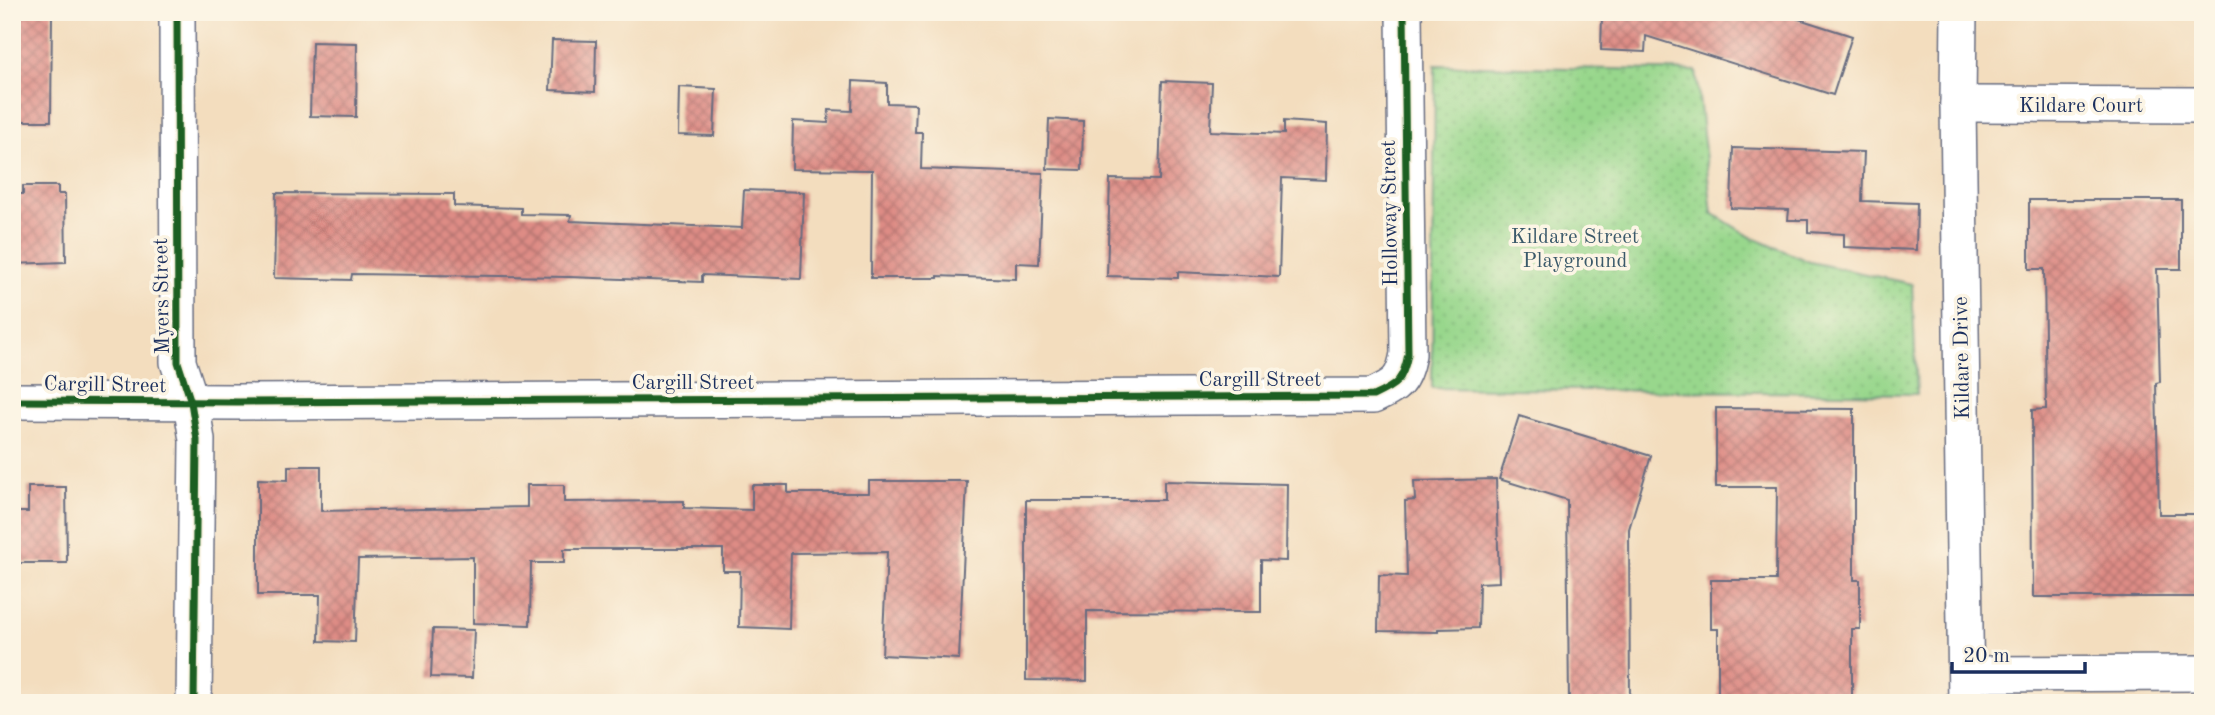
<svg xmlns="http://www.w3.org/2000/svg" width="2215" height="715" font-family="'Old Standard TT',serif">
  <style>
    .green { fill: url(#green-dots); stroke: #5a8375; stroke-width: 2 }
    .building { fill: url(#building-cross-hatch) }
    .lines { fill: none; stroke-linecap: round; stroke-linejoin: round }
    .street-casing { stroke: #676c80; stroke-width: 38 }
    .street { stroke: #fff; stroke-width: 35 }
    .cycleway-casing { stroke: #fcf5e5; stroke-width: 11 }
    .cycleway { stroke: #1b5e20; stroke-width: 7 }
    .labels { text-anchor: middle; stroke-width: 7; stroke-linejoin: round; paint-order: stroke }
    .street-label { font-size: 21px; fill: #1b2f5e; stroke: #fcf5e5 }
    .park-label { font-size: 21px; fill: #3a596a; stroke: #fcf5e5 }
  </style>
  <defs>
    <pattern id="green-dots" width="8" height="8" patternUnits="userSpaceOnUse" patternTransform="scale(1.75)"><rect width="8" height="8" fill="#98d78c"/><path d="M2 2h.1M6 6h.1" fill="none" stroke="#82b97b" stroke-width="1.8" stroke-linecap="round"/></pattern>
    <pattern id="building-cross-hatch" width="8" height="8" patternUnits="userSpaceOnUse" patternTransform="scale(1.75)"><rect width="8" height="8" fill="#de8c85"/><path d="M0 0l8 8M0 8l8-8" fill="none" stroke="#b37370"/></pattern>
  </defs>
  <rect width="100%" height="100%" fill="#fcf5e5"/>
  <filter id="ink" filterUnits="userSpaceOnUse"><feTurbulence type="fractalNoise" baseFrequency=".0143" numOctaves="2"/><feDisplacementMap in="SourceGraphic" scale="14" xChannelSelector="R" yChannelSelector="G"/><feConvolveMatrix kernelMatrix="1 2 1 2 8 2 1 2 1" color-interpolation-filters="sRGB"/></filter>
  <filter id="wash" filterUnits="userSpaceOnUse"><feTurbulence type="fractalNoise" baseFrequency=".00686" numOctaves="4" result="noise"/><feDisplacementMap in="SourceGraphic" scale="28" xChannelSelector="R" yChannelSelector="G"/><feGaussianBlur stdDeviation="1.57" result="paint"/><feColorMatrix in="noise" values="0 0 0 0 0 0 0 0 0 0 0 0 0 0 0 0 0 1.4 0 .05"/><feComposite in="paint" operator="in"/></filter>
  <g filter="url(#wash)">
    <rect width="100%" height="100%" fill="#f3ddbe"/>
    <path class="green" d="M 1435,65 L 1696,71 L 1712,213 L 1751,237 L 1810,262 L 1912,284 L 1917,394 L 1432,388 Z"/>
    <g id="blocks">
      <g class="building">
        <path d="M 12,12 L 52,12 L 51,121 L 12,121 Z"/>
        <path d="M 1692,12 L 1777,12 L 1852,36 L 1833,95 L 1646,36 L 1645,52 L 1601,50 L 1602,16 L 1690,19 Z"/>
        <path d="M 552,40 L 596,41 L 595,92 L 550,90 Z"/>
        <path d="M 312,42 L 357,43 L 356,117 L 310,116 Z"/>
        <path d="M 853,81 L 887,83 L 887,103 L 916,104 L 915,132 L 922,132 L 921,169 L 1043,173 L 1039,264 L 1016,263 L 1016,279 L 938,276 L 938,278 L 871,278 L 872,170 L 792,169 L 793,121 L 828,123 L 829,110 L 852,111 Z"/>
        <path d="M 1162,81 L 1212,83 L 1210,131 L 1284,134 L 1284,121 L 1327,124 L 1326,180 L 1282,178 L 1279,277 L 1178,272 L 1178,278 L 1107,276 L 1110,179 L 1159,180 Z"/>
        <path d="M 679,87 L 716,89 L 714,136 L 678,135 Z"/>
        <path d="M 1049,119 L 1083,121 L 1082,170 L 1047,169 Z"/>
        <path d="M 1733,148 L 1864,152 L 1862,201 L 1917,203 L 1916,250 L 1844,247 L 1844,234 L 1808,232 L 1808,220 L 1788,220 L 1789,210 L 1731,208 Z"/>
        <path d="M 23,186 L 58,186 L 58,194 L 65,194 L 66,262 L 12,264 L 12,194 L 23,194 Z"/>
        <path d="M 744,190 L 804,192 L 801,279 L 702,275 L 702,282 L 569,277 L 352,274 L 351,280 L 274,278 L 276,193 L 454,194 L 454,206 L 521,208 L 521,214 L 571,215 L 570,221 L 742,228 Z"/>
        <path d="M 2029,200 L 2181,200 L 2181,269 L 2157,269 L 2160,382 L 2156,383 L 2159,514 L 2203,514 L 2203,597 L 2033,597 L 2032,410 L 2046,409 L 2044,269 L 2029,269 Z"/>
        <path d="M 1716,408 L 1854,409 L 1854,580 L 1860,580 L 1860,629 L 1852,629 L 1852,703 L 1718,703 L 1718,629 L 1711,629 L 1711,580 L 1776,580 L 1777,487 L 1716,487 Z"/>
        <path d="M 1519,416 L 1651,456 L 1629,529 L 1630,703 L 1569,703 L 1567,500 L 1499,479 Z"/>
        <path d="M 288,466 L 321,466 L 321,511 L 527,507 L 527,485 L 564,485 L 564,502 L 684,501 L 684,508 L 752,510 L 752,485 L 788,485 L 788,493 L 869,493 L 869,481 L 967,481 L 959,659 L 882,655 L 887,552 L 791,553 L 789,629 L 739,627 L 740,571 L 723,571 L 723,549 L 564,549 L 564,563 L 531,563 L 530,625 L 473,623 L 473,557 L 358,559 L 355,642 L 319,641 L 320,595 L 258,595 L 258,479 L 288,480 Z"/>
        <path d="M 1496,479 L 1499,582 L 1479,583 L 1478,628 L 1438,629 L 1438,632 L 1378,631 L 1379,575 L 1407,576 L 1405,501 L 1415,500 L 1414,481 Z"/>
        <path d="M 1164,481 L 1287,484 L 1286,561 L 1261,560 L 1261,612 L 1087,611 L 1087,681 L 1026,680 L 1026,500 L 1164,500 Z"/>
        <path d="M 28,487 L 66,487 L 67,563 L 12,563 L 12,512 L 28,512 Z"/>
        <path d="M 433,629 L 474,630 L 472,678 L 431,677 Z"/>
      </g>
    </g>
  </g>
  <g filter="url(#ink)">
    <use href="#blocks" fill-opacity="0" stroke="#676c80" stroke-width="2"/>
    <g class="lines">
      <defs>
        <g id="street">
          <path d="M 177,12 L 178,362 L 191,402 L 197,440 L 194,703"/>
          <path d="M 1959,12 L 1958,104 L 1966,703"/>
          <path d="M 1958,104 L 2203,105"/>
          <path d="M 12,401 L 238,402 L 1373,396 C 1397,385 1403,381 1408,354 L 1404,12"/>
          <path d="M 1966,674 L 2203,673"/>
        </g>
      </defs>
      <use href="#street" class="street-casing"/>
      <use href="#street" class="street"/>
      <defs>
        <g id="cycleway">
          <path d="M 177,12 L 178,362 L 191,402 L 197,440 L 194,703"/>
          <path d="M 12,401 L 238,402 L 1373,396 C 1397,385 1403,381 1408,354 L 1404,12"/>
        </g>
      </defs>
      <use href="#cycleway" class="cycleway-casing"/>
      <use href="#cycleway" class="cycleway"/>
    </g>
  </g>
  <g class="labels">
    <g class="street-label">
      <text x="2081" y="112">Kildare Court</text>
      <text transform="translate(1389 213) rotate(-91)" y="7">Holloway Street</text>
      <text transform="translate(161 296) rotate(-91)" y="7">Myers Street</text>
      <text transform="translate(1961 358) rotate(-91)" y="7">Kildare Drive</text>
      <text x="1260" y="386">Cargill Street</text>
      <text x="693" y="389">Cargill Street</text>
      <text transform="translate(105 384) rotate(1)" y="7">Cargill Street</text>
    </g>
    <g class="park-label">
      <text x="1575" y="243">Kildare Street<tspan x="1575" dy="24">Playground</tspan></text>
    </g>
  </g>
  <rect width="2215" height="715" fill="none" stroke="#fcf5e5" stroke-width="42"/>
  <path d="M1952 662v10h133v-10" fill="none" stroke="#1b2f5e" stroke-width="3.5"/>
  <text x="1963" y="662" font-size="21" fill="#1b2f5e" stroke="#fcf5e5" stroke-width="5" paint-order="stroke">20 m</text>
</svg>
